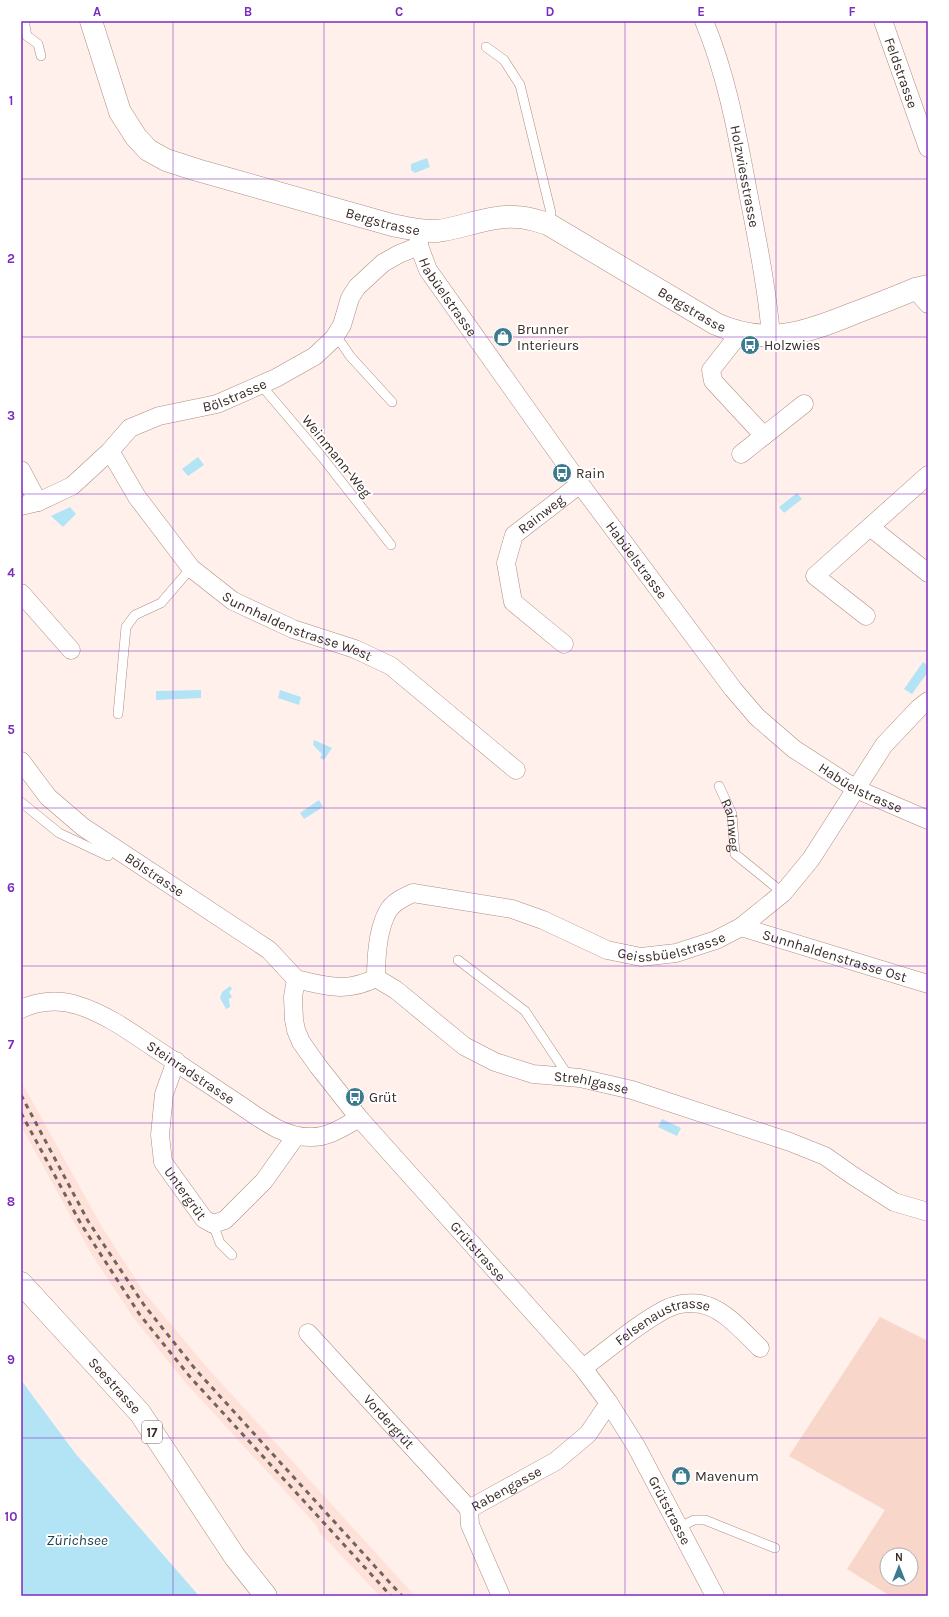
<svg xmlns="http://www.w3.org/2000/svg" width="949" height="1617" font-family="Karla,sans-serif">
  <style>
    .built { fill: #fee2d9 }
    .green { fill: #f9d6ca; fill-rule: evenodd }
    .water { fill: #b3e4f6 }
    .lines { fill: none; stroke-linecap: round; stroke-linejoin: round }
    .service-casing { stroke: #af8d82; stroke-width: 10 }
    .minor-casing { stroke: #af8d82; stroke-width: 19 }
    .tertiary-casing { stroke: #af8d82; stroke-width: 23 }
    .primary-casing { stroke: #af8d82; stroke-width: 23 }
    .service { stroke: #fff; stroke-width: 9 }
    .minor { stroke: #fff; stroke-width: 18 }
    .tertiary { stroke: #fff; stroke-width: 22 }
    .primary { stroke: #fff; stroke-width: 22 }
    .rail { stroke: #71635e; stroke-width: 3; stroke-dasharray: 5 5; stroke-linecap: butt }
    .grid { fill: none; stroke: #7b2cbf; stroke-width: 1; stroke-opacity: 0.55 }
    .labels { text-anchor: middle; stroke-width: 4; stroke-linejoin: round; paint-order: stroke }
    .shield { fill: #fff; stroke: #746b67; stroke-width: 1 }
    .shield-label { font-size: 13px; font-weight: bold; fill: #392b26 }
    .street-label { font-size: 14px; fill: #392b26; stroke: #fff }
    .poi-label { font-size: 14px; fill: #392b26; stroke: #fff; text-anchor: start }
    .water-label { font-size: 15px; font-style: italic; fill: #194451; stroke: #fff }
    .neatline { fill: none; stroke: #7b2cbf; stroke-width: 1.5 }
    .grid-label { font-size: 13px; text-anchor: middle; font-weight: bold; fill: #7b2cbf }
  </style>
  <rect width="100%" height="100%" fill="#fff0eb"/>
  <path class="built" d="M 21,1081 L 102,1227 L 144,1292 L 204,1364 L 415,1596 L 380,1596 L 319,1532 L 317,1526 L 184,1381 L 133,1317 L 92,1255 L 21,1126 Z"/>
  <path class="green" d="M 880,1317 L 928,1341 L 928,1596 L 890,1596 L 847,1569 L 885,1510 L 789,1456 ZM 887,1555 L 911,1555 L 911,1579 L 887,1579 Z"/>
  <g class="water">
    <path d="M 427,158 L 430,167 L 415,173 L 411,170 L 411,164 Z"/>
    <path d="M 198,457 L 204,465 L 188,476 L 182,469 Z"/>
    <path d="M 797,493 L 802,499 L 784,513 L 779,507 Z"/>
    <path d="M 70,507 L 76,514 L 63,527 L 51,516 Z"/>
    <path d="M 923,662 L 928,666 L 928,672 L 912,694 L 904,689 Z"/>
    <path d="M 201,690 L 201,698 L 156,700 L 156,691 Z"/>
    <path d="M 280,690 L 301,697 L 299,705 L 278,698 Z"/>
    <path d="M 314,740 L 332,748 L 324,760 L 320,758 L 322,754 L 313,745 Z"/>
    <path d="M 319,800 L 323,807 L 304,819 L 300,813 Z"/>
    <path d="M 230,986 L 232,989 L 229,992 L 232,997 L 229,999 L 230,1007 L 226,1009 L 220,998 L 222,992 Z"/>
    <path d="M 662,1119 L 681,1128 L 677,1136 L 658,1127 Z"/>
    <path d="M 21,1380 L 75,1453 L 199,1596 L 21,1596 Z"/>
  </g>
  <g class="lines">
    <defs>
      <g id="service">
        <path d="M 24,21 L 27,36 L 38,44 L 41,56"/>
        <path d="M 486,47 L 504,60 L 520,85 L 551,213 L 548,224"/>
        <path d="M 334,338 L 342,344 L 350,356 L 392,402"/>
        <path d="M 261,385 L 322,457 L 391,545"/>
        <path d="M 118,714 L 126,627 L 135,615 L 161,603 L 191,568"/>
        <path id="s1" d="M 719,786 L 732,814 L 735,854 L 783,893"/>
        <path d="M 21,802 L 59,833 L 108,856 L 113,846"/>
        <path d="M 458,960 L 525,1011 L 569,1077"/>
        <path d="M 213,1224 L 220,1243 L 232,1255"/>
        <path d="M 680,1527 L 694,1520 L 705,1520 L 775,1548"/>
      </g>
      <g id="minor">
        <path id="s2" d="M 704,21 C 727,76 737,133 748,192 C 757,239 767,288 771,336"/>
        <path id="s3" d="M 883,21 L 928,148"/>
        <path id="s4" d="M 419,231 L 419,246 L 428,270 L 580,484 L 733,689 L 757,717 L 794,749 L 856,789 L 928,820"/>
        <path d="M 915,289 L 928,304"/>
        <path d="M 740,333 L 711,370 L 713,381 L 764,436"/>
        <path id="s5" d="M 110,451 L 137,497 L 191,568 L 233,601 L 293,629 L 355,649 L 391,666 L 516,770"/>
        <path d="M 741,454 L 804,404"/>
        <path d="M 21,470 L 38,502"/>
        <path id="s6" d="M 21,506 L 38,502 L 72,486 L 110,451 L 130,428 L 159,416 L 217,404 L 276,378 L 315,356 L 334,338 L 342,325 L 350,298 L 357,287 L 383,263 L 399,254 L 419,246"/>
        <path d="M 870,527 L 928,573"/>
        <path d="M 21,593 L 71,650"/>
        <path d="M 866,616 L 815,576 L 928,475"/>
        <path id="s7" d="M 564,644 L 513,602 L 506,563 L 514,535 L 580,484"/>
        <path id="s8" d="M 21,761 L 48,797 L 83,827 L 269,950 L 296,979"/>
        <path id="s9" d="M 741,927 L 928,984"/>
        <path id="s10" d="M 376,978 C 346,993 327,986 296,979 L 293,997 L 294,1020 L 296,1030 L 301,1042 L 318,1066 L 359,1118 L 583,1368 L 609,1403 L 636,1446 L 715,1596"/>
        <path id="s11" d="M 376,978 C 376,958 378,928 388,911 C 393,902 404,897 413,893 L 512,909 L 543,920 L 607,950 L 641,957 L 676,953 L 716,940 L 741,927 L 783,893 L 811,859 L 884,745 L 919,708 L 928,701"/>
        <path id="s12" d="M 376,978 L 396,990 L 464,1046 L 495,1062 L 533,1074 L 580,1078 L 632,1090 L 790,1142 L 825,1156 L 852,1175 L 894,1202 L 928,1212"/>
        <path id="s13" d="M 21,1009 C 38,1001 59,999 77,1005 C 103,1013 125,1028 147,1043 C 179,1064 211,1086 243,1107 C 262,1120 284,1137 309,1137 C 327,1138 344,1127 359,1118"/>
        <path id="s14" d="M 176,1061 L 164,1094 L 160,1135 L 163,1162 L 204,1219 L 213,1224 L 225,1220 L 264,1181 L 296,1136"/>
        <path id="s15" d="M 308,1333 L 469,1509"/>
        <path id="s16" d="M 583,1368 C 609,1349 637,1324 666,1309 C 678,1303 695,1301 708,1306 C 728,1313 745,1334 760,1348"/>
        <path id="s17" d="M 501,1596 L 470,1525 L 469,1509 L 556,1461 L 588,1434 L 609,1403"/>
      </g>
      <g id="tertiary">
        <path id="s18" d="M 91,21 L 120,112 L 136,137 L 148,150 L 166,160 L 197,170 L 392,225 C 407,228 422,232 437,231 C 463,228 490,215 516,217 C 527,217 538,221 548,224 L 716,324 C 767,346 803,334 852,314 C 873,306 894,298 915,289 L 928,286"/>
      </g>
      <g id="primary">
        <path id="s19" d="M 21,1283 L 140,1413 L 235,1557 L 266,1596"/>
      </g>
    </defs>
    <use href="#service" class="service-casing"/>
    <use href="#minor" class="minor-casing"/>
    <use href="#tertiary" class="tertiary-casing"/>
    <use href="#primary" class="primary-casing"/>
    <use href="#service" class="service"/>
    <use href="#minor" class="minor"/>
    <use href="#tertiary" class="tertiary"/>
    <use href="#primary" class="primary"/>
    <g class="rail">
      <path d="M 21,1095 L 88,1221 L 144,1305 L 196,1370 L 402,1596"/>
      <path d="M 21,1113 L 81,1224 L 140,1315 L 191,1378 L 391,1596"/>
    </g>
  </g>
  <path class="grid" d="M 173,21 L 173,1596M 324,21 L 324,1596M 474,21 L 474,1596M 625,21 L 625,1596M 776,21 L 776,1596M 21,179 L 928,179M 21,337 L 928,337M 21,494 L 928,494M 21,651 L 928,651M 21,808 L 928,808M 21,966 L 928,966M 21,1123 L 928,1123M 21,1280 L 928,1280M 21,1438 L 928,1438"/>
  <defs>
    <symbol id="shop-disc" viewBox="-11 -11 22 22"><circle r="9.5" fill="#3b7a8f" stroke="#fff"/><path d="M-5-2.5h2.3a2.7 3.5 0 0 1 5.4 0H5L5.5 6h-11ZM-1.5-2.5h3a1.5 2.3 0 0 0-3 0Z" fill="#fff"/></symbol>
    <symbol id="bus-disc" viewBox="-11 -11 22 22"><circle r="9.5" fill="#3b7a8f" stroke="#fff"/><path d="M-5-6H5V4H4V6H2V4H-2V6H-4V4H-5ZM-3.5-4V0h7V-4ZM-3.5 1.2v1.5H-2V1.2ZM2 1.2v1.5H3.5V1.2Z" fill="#fff"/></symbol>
  </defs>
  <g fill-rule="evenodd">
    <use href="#shop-disc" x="492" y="326" width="22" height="22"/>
    <use href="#bus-disc" x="739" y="334" width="22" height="22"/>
    <use href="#bus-disc" x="551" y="462" width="22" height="22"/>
    <use href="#bus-disc" x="344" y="1086" width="22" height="22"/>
    <use href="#shop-disc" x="670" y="1465" width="22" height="22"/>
  </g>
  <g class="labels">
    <rect class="shield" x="142" y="1421" width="20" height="22" rx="3"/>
    <g class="shield-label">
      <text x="152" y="1437">17</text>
    </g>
    <g class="street-label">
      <text dy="5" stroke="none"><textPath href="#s3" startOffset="55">Feldstrasse</textPath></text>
      <text dy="5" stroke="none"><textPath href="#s2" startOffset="161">Holzwiesstrasse</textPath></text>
      <text dy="5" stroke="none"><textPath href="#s18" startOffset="389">Bergstrasse</textPath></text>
      <text dy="5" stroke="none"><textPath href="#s4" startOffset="74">Habüelstrasse</textPath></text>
      <text dy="5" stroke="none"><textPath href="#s18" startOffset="725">Bergstrasse</textPath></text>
      <text dy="5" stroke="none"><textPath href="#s6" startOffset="247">Bölstrasse</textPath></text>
      <text transform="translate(337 456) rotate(51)" y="5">Weinmann-Weg</text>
      <text dy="5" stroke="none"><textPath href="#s7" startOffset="169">Rainweg</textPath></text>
      <text dy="5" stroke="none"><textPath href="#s4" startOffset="398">Habüelstrasse</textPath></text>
      <text dy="5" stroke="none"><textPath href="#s5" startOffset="265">Sunnhaldenstrasse West</textPath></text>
      <text dy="5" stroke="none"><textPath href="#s4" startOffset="722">Habüelstrasse</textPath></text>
      <text dy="5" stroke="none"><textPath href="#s1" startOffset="42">Rainweg</textPath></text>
      <text dy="5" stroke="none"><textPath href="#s8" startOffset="177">Bölstrasse</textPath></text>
      <text dy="5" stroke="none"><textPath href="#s11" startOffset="370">Geissbüelstrasse</textPath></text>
      <text dy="5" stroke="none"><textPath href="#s9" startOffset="98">Sunnhaldenstrasse Ost</textPath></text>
      <text dy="5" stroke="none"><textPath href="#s13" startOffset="190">Steinradstrasse</textPath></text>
      <text dy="5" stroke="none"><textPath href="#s12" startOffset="245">Strehlgasse</textPath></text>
      <text dy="5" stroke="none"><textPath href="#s14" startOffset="142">Untergrüt</textPath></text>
      <text dy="5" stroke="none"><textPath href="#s10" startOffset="421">Grütstrasse</textPath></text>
      <text dy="5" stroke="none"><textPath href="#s16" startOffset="95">Felsenaustrasse</textPath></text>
      <text dy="5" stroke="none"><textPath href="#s19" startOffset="139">Seestrasse</textPath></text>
      <text dy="5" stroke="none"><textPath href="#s15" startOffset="120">Vordergrüt</textPath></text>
      <text dy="5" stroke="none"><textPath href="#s17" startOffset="136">Rabengasse</textPath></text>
      <text dy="5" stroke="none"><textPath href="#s10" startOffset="745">Grütstrasse</textPath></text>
    </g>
    <g class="poi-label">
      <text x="517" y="334">Brunner<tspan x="517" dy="16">Interieurs</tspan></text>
      <text x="764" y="350">Holzwies</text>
      <text x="576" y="478">Rain</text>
      <text x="369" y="1102">Grüt</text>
      <text x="695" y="1481">Mavenum</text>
    </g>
    <g class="water-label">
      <text x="77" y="1545">Zürichsee</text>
    </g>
  </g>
  <rect width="949" height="1617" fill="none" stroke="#ffffff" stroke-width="44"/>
  <g transform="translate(899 1567)"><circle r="19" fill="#ffffff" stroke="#b0aaa8"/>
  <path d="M0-3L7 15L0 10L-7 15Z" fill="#3b7a8f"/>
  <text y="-6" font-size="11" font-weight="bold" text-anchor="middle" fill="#392b26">N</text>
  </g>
  <rect x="22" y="22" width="905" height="1573" class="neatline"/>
  <g class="grid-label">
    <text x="97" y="16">A</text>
    <text x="248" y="16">B</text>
    <text x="399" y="16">C</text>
    <text x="550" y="16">D</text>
    <text x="701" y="16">E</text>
    <text x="852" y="16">F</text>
    <text x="11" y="105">1</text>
    <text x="11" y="263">2</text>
    <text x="11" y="420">3</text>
    <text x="11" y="577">4</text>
    <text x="11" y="734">5</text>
    <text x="11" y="892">6</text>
    <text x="11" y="1049">7</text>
    <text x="11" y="1206">8</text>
    <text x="11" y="1364">9</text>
    <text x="11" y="1521">10</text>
  </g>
</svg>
